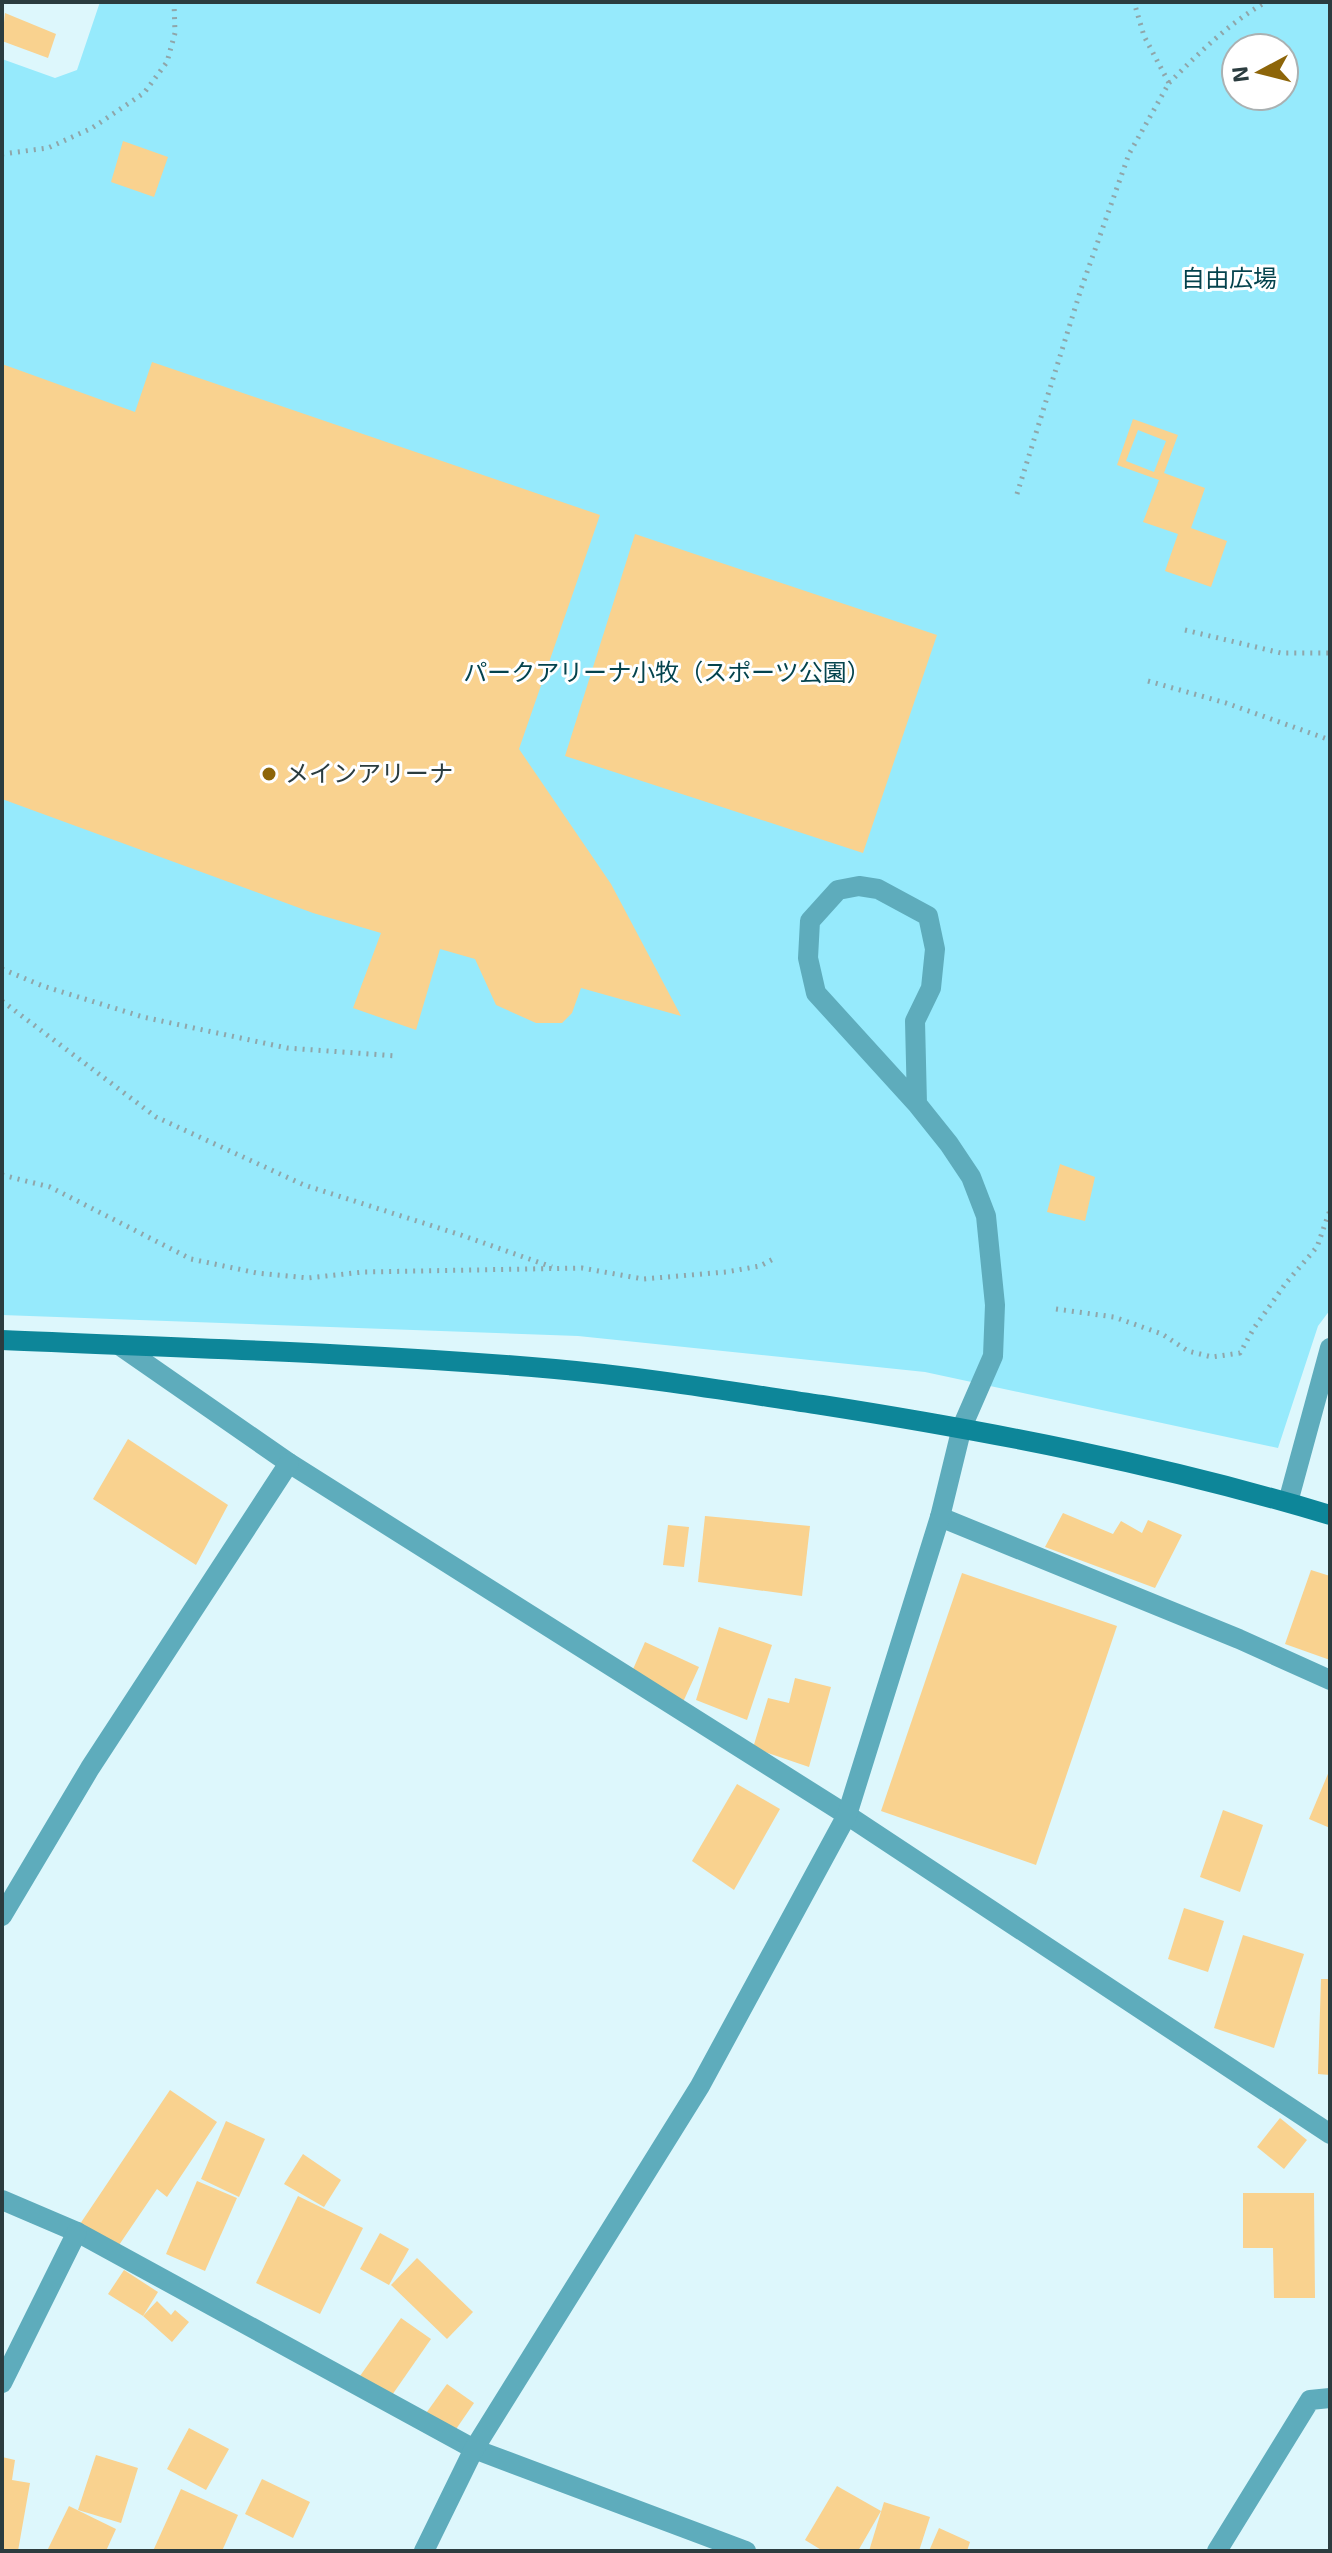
<svg xmlns="http://www.w3.org/2000/svg" width="1332" height="2553" font-family="'Exo 2','Noto Sans JP',sans-serif">
  <style>
    .green { fill: #96eafc; fill-rule: evenodd }
    .building { fill: #f9d28f; fill-rule: evenodd }
    .lines { fill: none; stroke-linecap: round; stroke-linejoin: round }
    .path { stroke: #8fa6aa; stroke-width: 5; stroke-dasharray: 2 6; stroke-linecap: butt }
    .lane { stroke: #5eacbc; stroke-width: 20 }
    .street { stroke: #5eacbc; stroke-width: 20 }
    .secondary { stroke: #0d8699; stroke-width: 20 }
    .poi-dot { fill: #8d6509; stroke: #fff; stroke-width: 3 }
    .labels { text-anchor: middle; stroke-width: 6; stroke-linejoin: round; paint-order: stroke }
    .park-label { font-size: 24px; fill: #04434d; stroke: #fff }
    .poi-label { font-size: 24px; fill: #2b3c3f; stroke: #fff; text-anchor: start }
  </style>
  <rect width="100%" height="100%" fill="#ddf7fc"/>
  <path class="green" d="M 100,2 L 1330,2 L 1330,1310 L 1318,1326 L 1278,1448 L 925,1372 L 578,1336 L 2,1315 L 2,59 L 55,78 L 77,70 ZM 1236,48 L 1284,48 L 1284,96 L 1236,96 Z"/>
  <g class="building">
    <path d="M 5,13 L 56,34 L 48,58 L 2,41 Z"/>
    <path d="M 123,141 L 168,157 L 154,197 L 111,182 Z"/>
    <path d="M 152,362 L 600,515 L 519,749 L 611,884 L 681,1016 L 581,988 L 572,1013 L 562,1023 L 536,1023 L 496,1005 L 475,959 L 440,949 L 416,1030 L 353,1008 L 381,933 L 313,913 L 2,799 L 2,364 L 135,412 Z"/>
    <path d="M 1133,419 L 1178,435 L 1164,473 L 1205,488 L 1191,528 L 1227,541 L 1211,587 L 1165,571 L 1178,534 L 1143,522 L 1159,480 L 1117,465 ZM 1138,430 L 1166,441 L 1154,472 L 1126,461 Z"/>
    <path d="M 635,534 L 937,635 L 863,853 L 565,756 Z"/>
    <path d="M 1060,1164 L 1095,1177 L 1085,1221 L 1047,1212 Z"/>
    <path d="M 128,1439 L 228,1505 L 196,1565 L 93,1499 Z"/>
    <path d="M 1063,1513 L 1113,1534 L 1121,1521 L 1142,1533 L 1148,1520 L 1182,1535 L 1155,1588 L 1045,1547 Z"/>
    <path d="M 705,1516 L 810,1526 L 802,1596 L 698,1582 Z"/>
    <path d="M 668,1525 L 689,1527 L 684,1567 L 663,1565 Z"/>
    <path d="M 1311,1570 L 1330,1576 L 1330,1660 L 1285,1644 Z"/>
    <path d="M 962,1573 L 1117,1626 L 1036,1865 L 881,1811 Z"/>
    <path d="M 719,1627 L 772,1645 L 747,1720 L 696,1700 Z"/>
    <path d="M 645,1642 L 699,1667 L 683,1702 L 630,1676 Z"/>
    <path d="M 795,1678 L 831,1687 L 809,1767 L 753,1748 L 768,1698 L 789,1703 Z"/>
    <path d="M 1330,1769 L 1330,1828 L 1309,1819 Z"/>
    <path d="M 737,1784 L 780,1809 L 734,1890 L 692,1861 Z"/>
    <path d="M 1223,1810 L 1263,1825 L 1240,1892 L 1200,1877 Z"/>
    <path d="M 1184,1908 L 1224,1921 L 1208,1972 L 1168,1959 Z"/>
    <path d="M 1243,1935 L 1304,1954 L 1274,2048 L 1214,2028 Z"/>
    <path d="M 1321,1979 L 1330,1979 L 1330,2075 L 1318,2074 Z"/>
    <path d="M 170,2090 L 217,2122 L 167,2197 L 157,2189 L 117,2248 L 80,2224 Z"/>
    <path d="M 1280,2118 L 1307,2140 L 1284,2169 L 1257,2147 Z"/>
    <path d="M 226,2121 L 265,2139 L 239,2197 L 201,2179 Z"/>
    <path d="M 303,2154 L 341,2180 L 324,2207 L 284,2184 Z"/>
    <path d="M 197,2181 L 237,2198 L 205,2271 L 166,2254 Z"/>
    <path d="M 1243,2193 L 1314,2193 L 1315,2298 L 1274,2298 L 1273,2248 L 1243,2248 Z"/>
    <path d="M 298,2196 L 363,2228 L 320,2314 L 256,2283 Z"/>
    <path d="M 380,2233 L 409,2249 L 389,2285 L 360,2269 Z"/>
    <path d="M 417,2258 L 473,2312 L 447,2339 L 391,2285 Z"/>
    <path d="M 124,2270 L 158,2292 L 143,2316 L 108,2294 Z"/>
    <path d="M 157,2301 L 171,2315 L 175,2310 L 189,2322 L 172,2342 L 143,2316 Z"/>
    <path d="M 401,2318 L 431,2339 L 390,2398 L 360,2376 Z"/>
    <path d="M 447,2384 L 474,2403 L 452,2435 L 424,2416 Z"/>
    <path d="M 189,2428 L 229,2449 L 206,2490 L 167,2469 Z"/>
    <path d="M 96,2455 L 138,2468 L 121,2523 L 78,2510 Z"/>
    <path d="M 2,2457 L 15,2460 L 12,2480 L 30,2483 L 18,2551 L 2,2551 Z"/>
    <path d="M 262,2479 L 310,2502 L 293,2538 L 245,2514 Z"/>
    <path d="M 837,2486 L 881,2511 L 858,2551 L 823,2551 L 805,2540 Z"/>
    <path d="M 181,2489 L 238,2515 L 222,2551 L 153,2551 Z"/>
    <path d="M 884,2502 L 930,2517 L 919,2551 L 869,2551 Z"/>
    <path d="M 69,2506 L 116,2529 L 106,2551 L 47,2551 Z"/>
    <path d="M 939,2528 L 970,2542 L 967,2551 L 929,2551 Z"/>
  </g>
  <g class="lines">
    <g class="path">
      <path d="M 1169,83 C 1199,53 1229,23 1266,2"/>
      <path d="M 2,154 L 48,148 L 92,128 L 144,93 L 167,62 L 175,33 L 174,2"/>
      <path d="M 1017,494 L 1081,289 L 1129,154 L 1169,83 L 1144,36 L 1134,2"/>
      <path d="M 1185,630 L 1281,653 L 1330,653"/>
      <path d="M 1148,681 L 1226,703 L 1330,740"/>
      <path d="M 2,969 L 43,986 L 143,1017 L 287,1048 L 397,1056"/>
      <path d="M 2,1001 L 156,1117 L 304,1185 L 461,1235 L 552,1267"/>
      <path d="M 2,1175 L 50,1187 L 191,1259 L 257,1273 L 308,1278 L 363,1272 L 582,1268 L 643,1279 L 726,1272 L 760,1266 L 775,1258"/>
      <path d="M 1056,1309 L 1114,1317 L 1162,1334 L 1188,1351 L 1212,1357 L 1240,1353 L 1254,1328 L 1286,1283 L 1317,1247 L 1330,1210"/>
    </g>
    <g class="lane">
      <path d="M 917,1104 L 915,1021 L 931,988 L 935,949 L 928,916 L 878,889 L 859,886 L 838,890 L 810,921 L 808,958 L 816,993 L 917,1104 L 949,1144 L 971,1177 L 986,1216 L 995,1305 L 993,1356 L 962,1427"/>
      <path d="M 940,1517 L 1239,1639 L 1330,1680"/>
    </g>
    <g class="street">
      <path d="M 119,1345 L 289,1463 L 847,1815 L 1330,2134"/>
      <path d="M 1288,1502 L 1330,1348"/>
      <path d="M 2,1916 L 90,1768 L 289,1463"/>
      <path d="M 2,2200 L 77,2232 L 474,2449 L 746,2551"/>
      <path d="M 2,2383 L 77,2232"/>
      <path d="M 424,2551 L 474,2449 L 700,2086 L 847,1815 L 940,1517 L 962,1427"/>
      <path d="M 1217,2551 L 1310,2400 L 1330,2398"/>
    </g>
    <path class="secondary" d="M 2,1340 C 186,1348 371,1353 555,1369 C 644,1377 734,1392 822,1405 C 994,1432 1164,1465 1330,1515"/>
  </g>
  <circle class="poi-dot" cx="269" cy="774" r="8"/>
  <g class="labels">
    <g class="park-label">
      <text x="1229" y="287">自由広場</text>
      <text x="667" y="681">パークアリーナ小牧（スポーツ公園）</text>
    </g>
    <g class="poi-label">
      <text x="285" y="782">メインアリーナ</text>
    </g>
  </g>
  <rect width="1332" height="2553" fill="none" stroke="#2b3c3f" stroke-width="8"/>
  <g transform="translate(1260 72) rotate(263)"><circle r="38" fill="#ffffff" stroke="#aab1b2" stroke-width="2"/>
  <path d="M0-6L14 30L0 20L-14 30Z" fill="#8d6509"/>
  <text y="-12" font-size="22" font-weight="bold" text-anchor="middle" fill="#2b3c3f">N</text>
  </g>
</svg>
